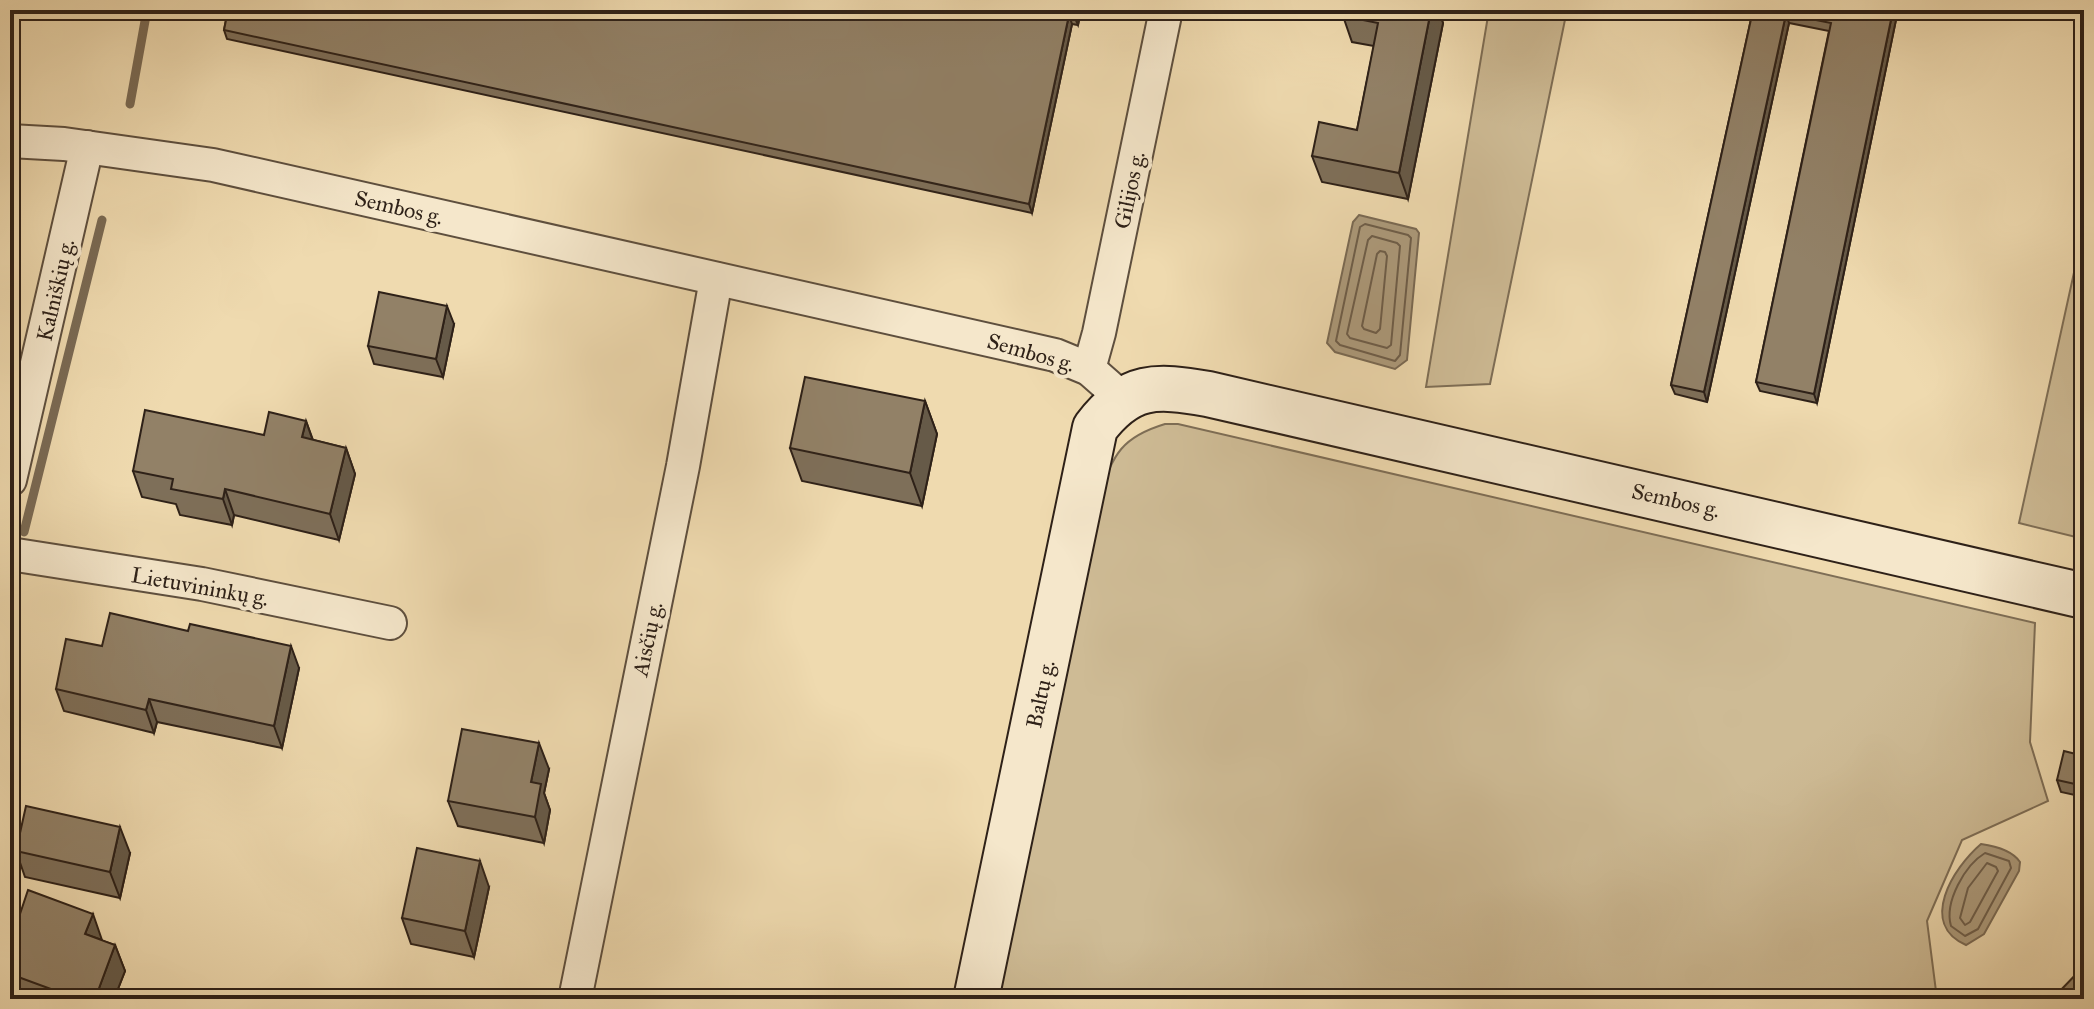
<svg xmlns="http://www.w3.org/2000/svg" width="2094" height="1009" font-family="'IM FELL Great Primer',serif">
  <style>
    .green { fill: #cebb95; stroke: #7e6e56; stroke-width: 2 }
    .water { fill: #ad9b7c; stroke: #7a6a54; stroke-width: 2 }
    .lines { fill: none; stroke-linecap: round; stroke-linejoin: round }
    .shore { stroke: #6e5e4a; stroke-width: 2 }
    .stream { stroke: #7a6a54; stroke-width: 9 }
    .minor-casing { stroke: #5e4f3e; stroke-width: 36 }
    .secondary-casing { stroke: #2e2118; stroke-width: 48 }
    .minor { stroke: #f5e7cb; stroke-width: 32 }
    .secondary { stroke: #f5e7cb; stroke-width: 44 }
    .wall { fill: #7e6f59; stroke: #2e2118; stroke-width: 2 }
    .shaded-wall { fill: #665a48; stroke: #2e2118; stroke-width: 2 }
    .building { fill: #928167; stroke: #2e2118; stroke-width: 2 }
    .labels { text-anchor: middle; stroke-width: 8; stroke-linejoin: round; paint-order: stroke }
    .street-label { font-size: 22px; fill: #2e2118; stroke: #f5e7cb }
  </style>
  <rect width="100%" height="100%" fill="#efdaaf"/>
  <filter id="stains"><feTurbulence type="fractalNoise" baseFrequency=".0025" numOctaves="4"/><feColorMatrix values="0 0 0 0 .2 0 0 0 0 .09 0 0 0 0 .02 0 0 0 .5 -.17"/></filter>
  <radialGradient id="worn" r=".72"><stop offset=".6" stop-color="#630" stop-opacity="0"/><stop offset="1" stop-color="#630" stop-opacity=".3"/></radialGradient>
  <g class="green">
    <path d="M 1489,10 L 1567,10 L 1490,384 L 1426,387 Z"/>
    <path d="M 2084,227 L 2084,539 L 2019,523 Z"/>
    <path d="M 1165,424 L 1178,424 L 2035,623 L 2030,742 L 2048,801 L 1962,840 L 1927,921 L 1937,999 L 998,999 L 1100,495 C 1113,454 1122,437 1165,424 Z"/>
  </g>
  <g class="water">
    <path d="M 1359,215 L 1416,229 L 1419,233 L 1407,360 L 1395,369 L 1335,352 L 1327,343 L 1353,222 Z"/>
    <path d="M 1981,844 C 1995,846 2012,850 2020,862 L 2019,871 L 1984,934 L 1966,945 C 1918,924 1953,868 1981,844 Z"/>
  </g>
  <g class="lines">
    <g class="shore">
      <path d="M 1365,224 L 1408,235 L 1411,238 L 1400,355 L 1395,361 L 1340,345 L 1336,341 L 1360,227 Z"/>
      <path d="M 1372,236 L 1397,243 L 1400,246 L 1391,345 L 1387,348 L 1350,338 L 1347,334 L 1368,240 Z"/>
      <path d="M 1380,251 L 1385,252 L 1387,256 L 1380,329 L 1376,333 L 1364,329 L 1362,326 L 1377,254 Z"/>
      <path d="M 1985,853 L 2009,861 L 2011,868 L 1978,929 L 1965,936 L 1951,926 C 1944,902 1965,865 1985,853 Z"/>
      <path d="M 1987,863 L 1996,867 L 1998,871 L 1970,922 L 1965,925 L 1960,918 L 1968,888 Z"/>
    </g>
    <g class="stream">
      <path d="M 130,104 L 147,10"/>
      <path d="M 24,532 L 102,220"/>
    </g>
    <defs>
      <g id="minor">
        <path d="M 10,141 L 64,144 L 213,165 L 1055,355 L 1089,369 L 1122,398"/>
        <path d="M 1089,369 L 1099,333 L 1166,10"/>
        <path d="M 10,480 L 87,147"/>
        <path d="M 10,554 L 202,584 L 390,623"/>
        <path d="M 575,999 L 683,466 L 716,279"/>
      </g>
      <path id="secondary" d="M 976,999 L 1095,428 C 1129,383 1156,385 1208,394 L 2084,596"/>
    </defs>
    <use href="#minor" class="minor-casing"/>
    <use href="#secondary" class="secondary-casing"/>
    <use href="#minor" class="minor"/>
    <use href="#secondary" class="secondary"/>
  </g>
  <g class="wall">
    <path d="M 228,10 L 1081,10 L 1078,25 L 1072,24 L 1032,213 L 227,39 L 224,30 Z"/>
    <path d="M 1344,10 L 1438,10 L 1443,23 L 1408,199 L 1322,182 L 1312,156 L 1357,130 L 1374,46 L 1352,42 L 1343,16 Z"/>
    <path d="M 1753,10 L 1898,10 L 1817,403 L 1760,391 L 1756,382 L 1829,31 L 1789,23 L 1707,402 L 1675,394 L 1671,385 Z"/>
    <path d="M 454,324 L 443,377 L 374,364 L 368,346 Z"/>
    <path d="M 925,401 L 937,434 L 922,506 L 802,481 L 790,448 Z"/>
    <path d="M 306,421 L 313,440 L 346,448 L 355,474 L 339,540 L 234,515 L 232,525 L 180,515 L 176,504 L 142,497 L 133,471 L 264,435 Z"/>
    <path d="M 102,646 L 299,668 L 282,748 L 157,722 L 154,733 L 64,711 L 56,689 Z"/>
    <path d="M 2084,756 L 2084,797 L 2061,792 L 2057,780 Z"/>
    <path d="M 549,769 L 544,793 L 550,810 L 544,843 L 458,826 L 448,801 Z"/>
    <path d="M 16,851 L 130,853 L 120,898 L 25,877 Z"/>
    <path d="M 489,887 L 474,957 L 411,944 L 402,918 Z"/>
    <path d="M 10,910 L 115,945 L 125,971 L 114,999 L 16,999 L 10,997 Z"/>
  </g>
  <g class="shaded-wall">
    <path d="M 1076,10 L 1081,10 L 1078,25 L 1074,16 Z"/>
    <path d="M 1431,10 L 1438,10 L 1443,23 L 1408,199 L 1399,173 Z"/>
    <path d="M 1893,10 L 1898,10 L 1817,403 L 1814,394 Z"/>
    <path d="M 1786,14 L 1789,23 L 1707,402 L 1704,392 Z"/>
    <path d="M 1069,15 L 1072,24 L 1032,213 L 1029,204 Z"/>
    <path d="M 447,306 L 454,324 L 443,377 L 436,359 Z"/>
    <path d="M 925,401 L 937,434 L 922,506 L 910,473 Z"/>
    <path d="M 306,421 L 315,447 L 302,437 Z"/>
    <path d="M 346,448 L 355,474 L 339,540 L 330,514 Z"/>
    <path d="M 225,489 L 234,515 L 232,525 L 223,499 Z"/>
    <path d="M 291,646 L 299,668 L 282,748 L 274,726 Z"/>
    <path d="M 149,699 L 157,722 L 154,733 L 146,710 Z"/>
    <path d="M 539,743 L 549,769 L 544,793 L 550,810 L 544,843 L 535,817 L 531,782 Z"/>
    <path d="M 120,827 L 130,853 L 120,898 L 110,872 Z"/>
    <path d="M 480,861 L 489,887 L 474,957 L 465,931 Z"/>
    <path d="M 93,914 L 102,940 L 85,934 Z"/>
    <path d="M 115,945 L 125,971 L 114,999 L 95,999 Z"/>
  </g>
  <g class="building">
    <path d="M 228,10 L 1076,10 L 1074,16 L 1069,15 L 1029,204 L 224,30 Z"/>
    <path d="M 1344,10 L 1431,10 L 1399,173 L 1312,156 L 1319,122 L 1357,130 L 1378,23 L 1343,16 Z"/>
    <path d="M 1753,10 L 1893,10 L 1814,394 L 1756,382 L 1831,23 L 1786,14 L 1704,392 L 1671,385 Z"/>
    <path d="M 379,292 L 447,306 L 436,359 L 368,346 Z"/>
    <path d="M 805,377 L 925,401 L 910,473 L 790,448 Z"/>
    <path d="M 145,410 L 264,435 L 269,412 L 306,421 L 302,437 L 346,448 L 330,514 L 225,489 L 223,499 L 171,489 L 173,479 L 133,471 Z"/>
    <path d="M 110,613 L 188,631 L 190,624 L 291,646 L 274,726 L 149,699 L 146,710 L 56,689 L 66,639 L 102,646 Z"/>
    <path d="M 462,729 L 539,743 L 531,782 L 541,784 L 535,817 L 448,801 Z"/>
    <path d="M 2064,751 L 2084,756 L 2084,786 L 2057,780 Z"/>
    <path d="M 26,806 L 120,827 L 110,872 L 16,851 Z"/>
    <path d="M 417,848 L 480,861 L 465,931 L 402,918 Z"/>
    <path d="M 28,890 L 93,914 L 85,934 L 115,945 L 95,999 L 78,999 L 10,974 L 10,910 L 20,914 Z"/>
    <path d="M 2084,966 L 2084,999 L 2061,999 L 2056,995 Z"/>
  </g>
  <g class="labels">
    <g class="street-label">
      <text transform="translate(1129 190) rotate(-78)" y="8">Gilijos g.</text>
      <text transform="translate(399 207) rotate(13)" y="8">Sembos g.</text>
      <text transform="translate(55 290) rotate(-77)" y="8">Kalniškių g.</text>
      <text transform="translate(1031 352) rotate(16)" y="8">Sembos g.</text>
      <text transform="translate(1676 500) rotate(13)" y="8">Sembos g.</text>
      <text transform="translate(200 586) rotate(10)" y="8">Lietuvininkų g.</text>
      <text transform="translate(647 639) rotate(-78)" y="8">Aisčių g.</text>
      <text transform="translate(1040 694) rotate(-78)" y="8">Baltų g.</text>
    </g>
  </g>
  <rect width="2094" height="1009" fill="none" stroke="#efdaaf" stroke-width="40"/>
  <rect x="12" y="12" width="2070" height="985" fill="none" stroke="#2e2118" stroke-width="4"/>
  <rect x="20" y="20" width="2054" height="969" fill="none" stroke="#2e2118" stroke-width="2"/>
  <rect width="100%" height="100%" filter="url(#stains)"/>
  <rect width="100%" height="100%" fill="url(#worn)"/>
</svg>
